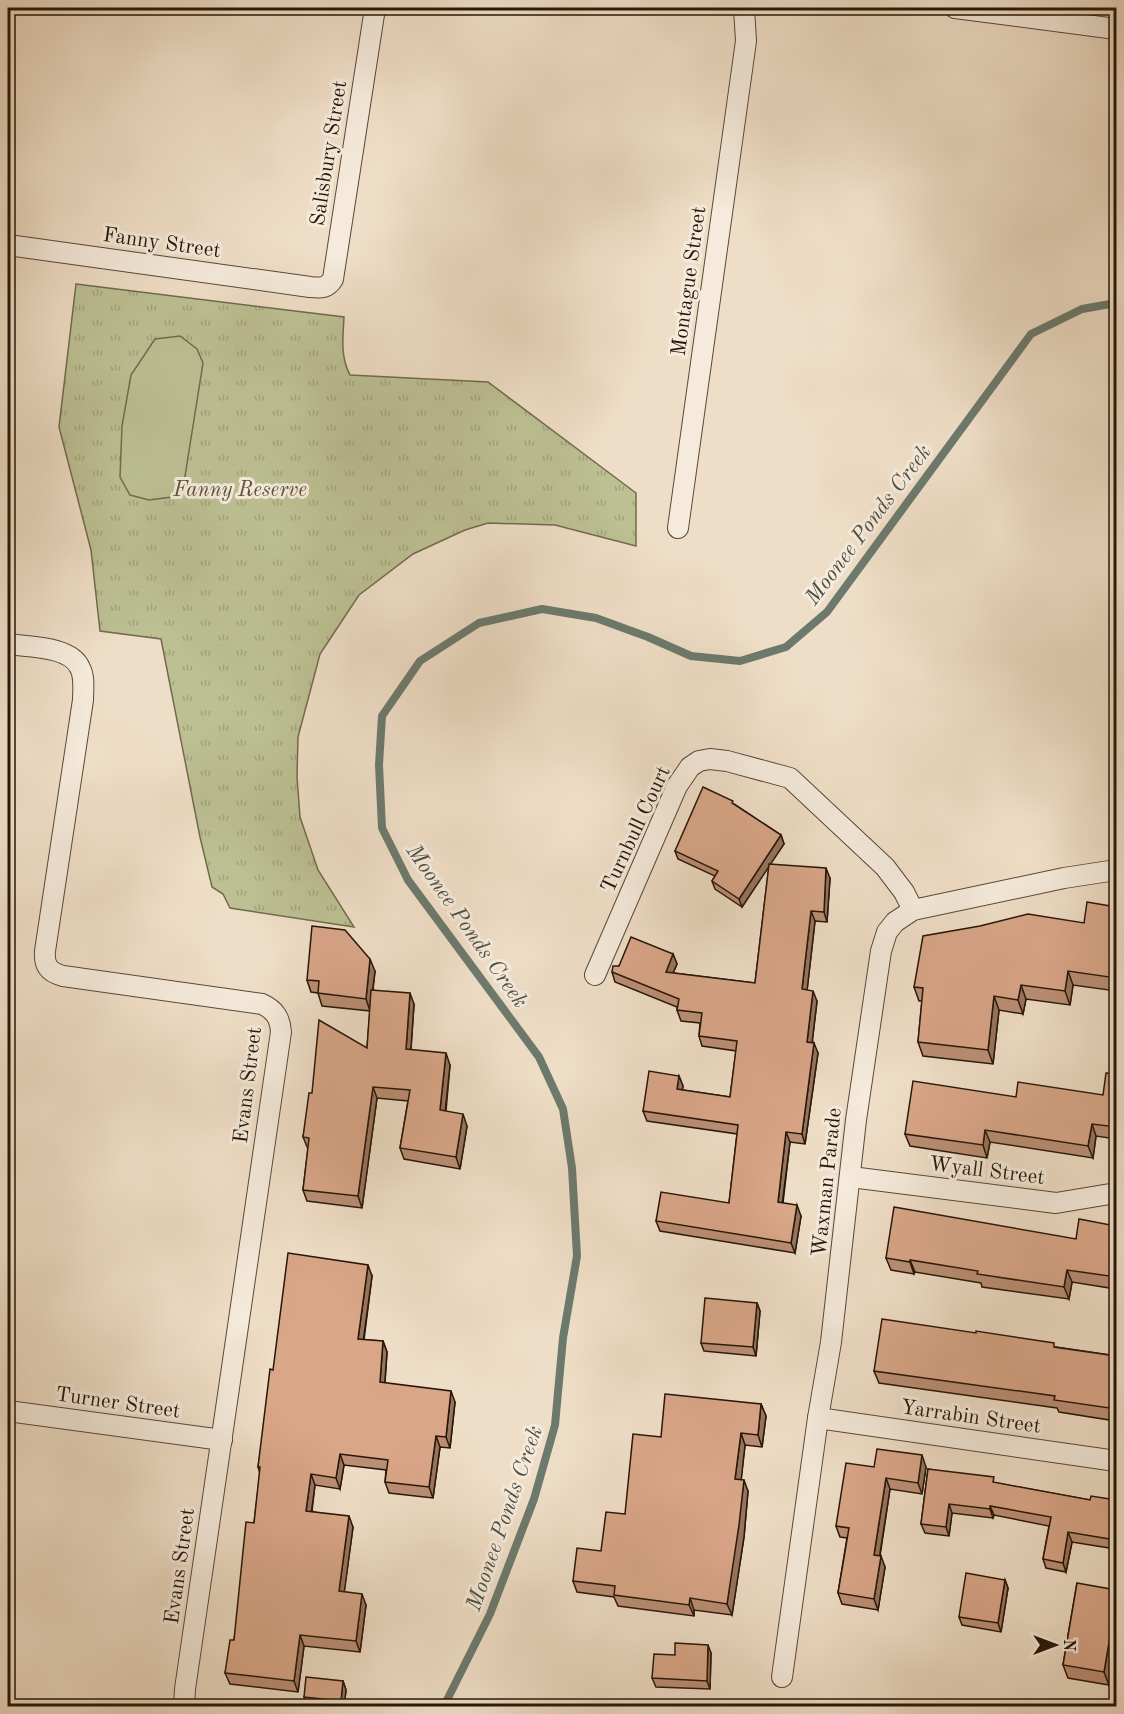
<svg xmlns="http://www.w3.org/2000/svg" width="1124" height="1714" font-family="'Old Standard TT',serif">
  <style>
    .park { fill: url(#park-tufts); stroke: #716b4e; stroke-width: 1.5 }
    .pitch { fill: #bcc093; stroke: #716b4e; stroke-width: 1.5 }
    .lines { fill: none; stroke-linecap: round; stroke-linejoin: round }
    .stream { stroke: #6c7a6d; stroke-width: 8 }
    .minor-casing { stroke: #584838; stroke-width: 22 }
    .minor { stroke: #f5eadb; stroke-width: 20 }
    .wall { fill: #bb8f75; stroke: #261608; stroke-width: 1.5 }
    .shaded-wall { fill: #98745f; stroke: #261608; stroke-width: 1.5 }
    .building { fill: #d9a688; stroke: #261608; stroke-width: 1.5 }
    .labels { text-anchor: middle; stroke-width: 6; stroke-linejoin: round; paint-order: stroke }
    .street-label { font-size: 21px; fill: #261608; stroke: #f5eadb }
    .park-label { font-size: 21px; font-style: italic; fill: #5a5239; stroke: #f5eadb }
    .water-label { font-size: 22px; font-style: italic; fill: #4f5043; stroke: #f5eadb }
  </style>
  <defs>
    <pattern id="park-tufts" width="24" height="20" patternUnits="userSpaceOnUse" patternTransform="scale(1.5)"><rect width="24" height="20" fill="#bcc093"/><path d="M3 7l-1-3M5 7V3M7 7l1-3M15 17l-1-3M17 17v-4M19 17l1-3" fill="none" stroke="#a1a47d"/></pattern>
  </defs>
  <rect width="100%" height="100%" fill="#efdec7"/>
  <filter id="stains"><feTurbulence type="fractalNoise" baseFrequency=".00333" numOctaves="4"/><feColorMatrix values="0 0 0 0 .2 0 0 0 0 .09 0 0 0 0 .02 0 0 0 .5 -.17"/></filter>
  <radialGradient id="worn" r=".72"><stop offset=".6" stop-color="#630" stop-opacity="0"/><stop offset="1" stop-color="#630" stop-opacity=".3"/></radialGradient>
  <path class="park" d="M 76,284 L 344,317 C 343,337 340,356 350,375 L 488,382 L 636,493 L 636,546 L 555,525 L 488,523 L 465,530 L 413,554 L 359,595 L 320,654 L 298,737 L 297,777 L 300,817 L 318,870 L 354,927 L 230,908 L 223,894 L 212,887 L 200,837 L 161,639 L 100,631 L 91,550 L 59,427 Z"/>
  <path class="pitch" d="M 180,336 L 197,349 L 203,363 L 185,476 L 172,497 L 149,500 L 130,495 L 120,477 L 122,426 L 131,375 L 155,339 Z"/>
  <g class="lines">
    <path class="stream" d="M 444,1706 L 490,1614 L 534,1499 L 555,1425 L 563,1338 L 577,1256 L 572,1168 L 563,1109 L 539,1057 L 408,880 L 382,828 L 379,765 L 382,716 L 420,661 L 479,623 L 542,609 L 596,618 L 648,637 L 691,656 L 740,661 L 786,647 L 827,612 L 1031,334 L 1082,309 L 1116,303"/>
    <defs>
      <g id="minor">
        <path d="M 955,8 L 1116,29"/>
        <path d="M 8,245 L 310,287 C 320,288 327,289 333,279 L 375,8"/>
        <path d="M 678,528 L 746,41 L 744,8"/>
        <path d="M 8,644 C 28,647 71,646 80,668 C 85,677 83,690 83,700 L 45,951 C 44,965 48,972 63,976 L 262,1004 C 275,1010 280,1018 281,1032 L 185,1689 L 184,1706"/>
        <path d="M 595,975 L 677,786 L 690,767 L 699,761 L 710,759 L 727,761 L 790,778 L 885,867 L 904,892 L 913,910"/>
        <path d="M 851,1177 L 1056,1203 L 1116,1193"/>
        <path d="M 8,1411 L 222,1440"/>
        <path d="M 818,1418 L 1116,1461"/>
        <path d="M 782,1677 L 818,1418 L 831,1342 L 856,1120 L 881,951 L 887,932 L 895,922 L 913,910 L 1064,878 L 1116,870"/>
      </g>
    </defs>
    <use href="#minor" class="minor-casing"/>
    <use href="#minor" class="minor"/>
  </g>
  <g class="wall">
    <path d="M 734,804 L 781,835 L 784,844 L 770,864 L 830,878 L 827,922 L 815,921 L 807,990 L 817,1001 L 812,1043 L 818,1053 L 805,1144 L 790,1142 L 783,1203 L 801,1216 L 795,1253 L 660,1231 L 656,1221 L 729,1203 L 737,1134 L 647,1121 L 643,1111 L 679,1076 L 683,1086 L 682,1090 L 730,1097 L 736,1051 L 702,1046 L 699,1036 L 700,1023 L 681,1021 L 677,1010 L 677,1007 L 615,982 L 612,972 L 619,966 L 673,954 L 677,964 L 673,973 L 755,983 L 769,866 L 742,907 L 715,889 L 712,881 L 715,876 L 678,859 L 675,851 Z"/>
    <path d="M 1116,907 L 1116,991 L 1073,985 L 1070,1005 L 1026,999 L 1023,1014 L 999,1010 L 993,1064 L 923,1056 L 918,1042 L 922,1001 L 919,1001 L 914,987 L 1084,923 Z"/>
    <path d="M 375,971 L 373,990 L 414,1004 L 411,1050 L 450,1065 L 446,1111 L 467,1126 L 460,1169 L 404,1159 L 400,1148 L 408,1101 L 377,1098 L 362,1208 L 307,1201 L 303,1190 L 308,1149 L 303,1137 L 312,1093 L 367,1048 L 370,1011 L 322,1006 L 318,993 L 311,992 L 307,980 Z"/>
    <path d="M 1116,1074 L 1116,1139 L 1096,1136 L 1093,1158 L 990,1142 L 987,1158 L 910,1146 L 905,1134 L 1016,1097 L 1103,1095 Z"/>
    <path d="M 1116,1226 L 1116,1289 L 1072,1282 L 1069,1299 L 982,1287 L 981,1283 L 915,1272 L 914,1274 L 891,1270 L 886,1258 L 1076,1239 Z"/>
    <path d="M 372,1276 L 364,1340 L 383,1341 L 387,1352 L 385,1383 L 455,1402 L 450,1448 L 440,1447 L 433,1498 L 389,1493 L 385,1482 L 386,1470 L 344,1465 L 340,1489 L 315,1485 L 312,1511 L 353,1527 L 344,1592 L 366,1605 L 360,1652 L 304,1646 L 298,1692 L 230,1684 L 225,1673 L 234,1640 L 254,1523 L 260,1473 L 258,1467 L 273,1370 Z"/>
    <path d="M 757,1303 L 760,1311 L 756,1356 L 704,1351 L 701,1343 Z"/>
    <path d="M 1056,1347 L 1116,1356 L 1116,1421 L 1059,1412 L 1057,1408 L 879,1383 L 874,1371 Z"/>
    <path d="M 761,1404 L 766,1416 L 762,1447 L 745,1445 L 741,1479 L 748,1491 L 744,1537 L 732,1615 L 694,1610 L 694,1616 L 618,1606 L 614,1597 L 577,1592 L 573,1581 L 601,1551 L 625,1514 L 661,1437 Z"/>
    <path d="M 874,1467 L 926,1467 L 922,1494 L 890,1489 L 880,1556 L 885,1567 L 878,1610 L 842,1604 L 838,1593 L 847,1538 L 840,1537 L 836,1526 Z"/>
    <path d="M 928,1469 L 996,1483 L 1090,1500 L 1116,1500 L 1116,1549 L 1072,1542 L 1066,1572 L 1046,1568 L 1043,1559 L 1049,1526 L 994,1515 L 993,1518 L 952,1513 L 949,1536 L 925,1533 L 921,1524 Z"/>
    <path d="M 1005,1580 L 1008,1588 L 1001,1632 L 962,1625 L 959,1617 Z"/>
    <path d="M 1077,1583 L 1109,1685 L 1068,1678 L 1063,1665 Z"/>
    <path d="M 711,1653 L 710,1689 L 656,1687 L 652,1678 L 675,1655 Z"/>
    <path d="M 343,1681 L 346,1690 L 344,1707 L 318,1707 L 307,1705 L 304,1697 Z"/>
  </g>
  <g class="shaded-wall">
    <path d="M 781,835 L 784,844 L 742,907 L 739,899 Z"/>
    <path d="M 826,868 L 830,878 L 827,922 L 824,912 Z"/>
    <path d="M 811,911 L 815,921 L 806,1000 L 802,989 Z"/>
    <path d="M 673,954 L 677,964 L 669,982 L 666,972 Z"/>
    <path d="M 370,959 L 375,971 L 370,1011 L 366,999 Z"/>
    <path d="M 1068,971 L 1073,985 L 1070,1005 L 1065,991 Z"/>
    <path d="M 1021,985 L 1026,999 L 1023,1014 L 1018,1000 Z"/>
    <path d="M 813,991 L 817,1001 L 811,1052 L 807,1042 Z"/>
    <path d="M 410,993 L 414,1004 L 410,1061 L 406,1049 Z"/>
    <path d="M 994,996 L 999,1010 L 993,1064 L 988,1050 Z"/>
    <path d="M 814,1043 L 818,1053 L 805,1144 L 802,1134 Z"/>
    <path d="M 446,1053 L 450,1065 L 444,1122 L 440,1110 Z"/>
    <path d="M 679,1076 L 683,1086 L 681,1100 L 677,1089 Z"/>
    <path d="M 373,1087 L 377,1098 L 362,1208 L 358,1196 Z"/>
    <path d="M 463,1114 L 467,1126 L 460,1169 L 456,1157 Z"/>
    <path d="M 1092,1124 L 1096,1136 L 1093,1158 L 1088,1146 Z"/>
    <path d="M 985,1130 L 990,1142 L 987,1158 L 983,1145 Z"/>
    <path d="M 786,1132 L 790,1142 L 781,1213 L 778,1202 Z"/>
    <path d="M 797,1205 L 801,1216 L 795,1253 L 791,1243 Z"/>
    <path d="M 910,1260 L 915,1272 L 914,1274 L 910,1262 Z"/>
    <path d="M 368,1265 L 372,1276 L 362,1350 L 358,1339 Z"/>
    <path d="M 1067,1270 L 1072,1282 L 1069,1299 L 1064,1287 Z"/>
    <path d="M 757,1303 L 760,1311 L 756,1356 L 753,1347 Z"/>
    <path d="M 383,1341 L 387,1352 L 384,1393 L 380,1382 Z"/>
    <path d="M 451,1391 L 455,1402 L 450,1448 L 446,1437 Z"/>
    <path d="M 761,1404 L 766,1416 L 762,1447 L 758,1435 Z"/>
    <path d="M 741,1433 L 745,1445 L 740,1491 L 735,1479 Z"/>
    <path d="M 436,1436 L 440,1447 L 433,1498 L 429,1487 Z"/>
    <path d="M 340,1454 L 344,1465 L 340,1489 L 336,1478 Z"/>
    <path d="M 922,1455 L 926,1467 L 922,1494 L 918,1483 Z"/>
    <path d="M 311,1474 L 315,1485 L 310,1522 L 306,1511 Z"/>
    <path d="M 886,1478 L 890,1489 L 878,1566 L 874,1555 Z"/>
    <path d="M 744,1480 L 748,1491 L 744,1537 L 732,1615 L 727,1604 Z"/>
    <path d="M 949,1504 L 952,1513 L 949,1536 L 946,1527 Z"/>
    <path d="M 990,1506 L 994,1515 L 993,1518 L 990,1509 Z"/>
    <path d="M 349,1516 L 353,1527 L 343,1602 L 339,1591 Z"/>
    <path d="M 1068,1532 L 1072,1542 L 1066,1572 L 1063,1563 Z"/>
    <path d="M 881,1556 L 885,1567 L 878,1610 L 874,1599 Z"/>
    <path d="M 1005,1580 L 1008,1588 L 1001,1632 L 998,1623 Z"/>
    <path d="M 362,1594 L 366,1605 L 360,1652 L 356,1641 Z"/>
    <path d="M 690,1598 L 694,1610 L 694,1616 L 689,1605 Z"/>
    <path d="M 1116,1601 L 1116,1640 L 1109,1685 L 1104,1672 Z"/>
    <path d="M 300,1635 L 304,1646 L 298,1692 L 294,1681 Z"/>
    <path d="M 708,1645 L 711,1653 L 710,1689 L 707,1681 Z"/>
    <path d="M 343,1681 L 346,1690 L 344,1707 L 343,1707 L 341,1701 Z"/>
  </g>
  <g class="building">
    <path d="M 703,787 L 733,801 L 732,803 L 781,835 L 739,899 L 712,881 L 718,871 L 675,851 Z"/>
    <path d="M 769,864 L 826,868 L 824,912 L 811,911 L 802,989 L 813,991 L 807,1042 L 814,1043 L 802,1134 L 786,1132 L 778,1202 L 797,1205 L 791,1243 L 656,1221 L 661,1192 L 729,1203 L 738,1125 L 643,1111 L 649,1071 L 679,1076 L 677,1089 L 730,1097 L 737,1041 L 699,1036 L 702,1013 L 677,1010 L 679,999 L 612,972 L 613,966 L 619,966 L 631,937 L 673,954 L 666,972 L 755,983 Z"/>
    <path d="M 1087,902 L 1116,907 L 1116,978 L 1068,971 L 1065,991 L 1021,985 L 1018,1000 L 994,996 L 988,1050 L 918,1042 L 923,988 L 914,987 L 923,936 L 980,926 L 1028,914 L 1084,923 Z"/>
    <path d="M 312,926 L 345,930 L 370,959 L 366,999 L 318,993 L 319,981 L 307,980 Z"/>
    <path d="M 371,990 L 410,993 L 406,1049 L 446,1053 L 440,1110 L 463,1114 L 456,1157 L 400,1148 L 410,1090 L 373,1087 L 358,1196 L 303,1190 L 309,1138 L 303,1137 L 309,1093 L 312,1093 L 319,1020 L 367,1048 Z"/>
    <path d="M 1106,1073 L 1116,1074 L 1116,1127 L 1092,1124 L 1088,1146 L 985,1130 L 983,1145 L 905,1134 L 913,1081 L 1016,1097 L 1018,1082 L 1103,1095 Z"/>
    <path d="M 894,1207 L 1076,1239 L 1079,1219 L 1116,1226 L 1116,1277 L 1067,1270 L 1064,1287 L 977,1274 L 978,1271 L 910,1260 L 910,1262 L 886,1258 Z"/>
    <path d="M 288,1253 L 368,1265 L 358,1339 L 383,1341 L 380,1382 L 451,1391 L 446,1437 L 436,1436 L 429,1487 L 385,1482 L 388,1460 L 340,1454 L 336,1478 L 311,1474 L 306,1511 L 349,1516 L 339,1591 L 362,1594 L 356,1641 L 300,1635 L 294,1681 L 225,1673 L 230,1640 L 234,1640 L 246,1522 L 254,1523 L 260,1467 L 258,1467 L 270,1369 L 273,1370 Z"/>
    <path d="M 705,1298 L 757,1303 L 753,1347 L 701,1343 Z"/>
    <path d="M 882,1319 L 976,1333 L 976,1331 L 1054,1343 L 1054,1347 L 1116,1356 L 1116,1409 L 1054,1400 L 1055,1396 L 874,1371 Z"/>
    <path d="M 665,1394 L 761,1404 L 758,1435 L 741,1433 L 735,1479 L 744,1480 L 739,1525 L 727,1604 L 690,1598 L 689,1605 L 614,1595 L 615,1586 L 573,1581 L 577,1548 L 601,1551 L 606,1512 L 625,1514 L 633,1434 L 661,1437 Z"/>
    <path d="M 877,1449 L 922,1455 L 918,1483 L 886,1478 L 874,1555 L 881,1556 L 874,1599 L 838,1593 L 849,1528 L 836,1526 L 846,1463 L 874,1467 Z"/>
    <path d="M 928,1469 L 994,1477 L 993,1482 L 1090,1500 L 1091,1496 L 1116,1500 L 1116,1540 L 1068,1532 L 1063,1563 L 1043,1559 L 1051,1517 L 990,1506 L 990,1509 L 949,1504 L 946,1527 L 921,1524 Z"/>
    <path d="M 966,1573 L 1005,1580 L 998,1623 L 959,1617 Z"/>
    <path d="M 1077,1583 L 1116,1590 L 1116,1601 L 1104,1672 L 1063,1665 Z"/>
    <path d="M 675,1643 L 708,1645 L 707,1681 L 652,1678 L 654,1654 L 675,1655 Z"/>
    <path d="M 306,1677 L 343,1681 L 341,1701 L 304,1697 Z"/>
  </g>
  <g class="labels">
    <g class="street-label">
      <text transform="translate(328 153) rotate(-81)" y="7">Salisbury Street</text>
      <text transform="translate(162 242) rotate(8)" y="7">Fanny Street</text>
      <text transform="translate(688 281) rotate(-82)" y="7">Montague Street</text>
      <text transform="translate(635 829) rotate(-65)" y="7">Turnbull Court</text>
      <text transform="translate(247 1085) rotate(-83)" y="7">Evans Street</text>
      <text transform="translate(987 1170) rotate(7)" y="7">Wyall Street</text>
      <text transform="translate(826 1182) rotate(-84)" y="7">Waxman Parade</text>
      <text transform="translate(118 1402) rotate(8)" y="7">Turner Street</text>
      <text transform="translate(971 1416) rotate(8)" y="7">Yarrabin Street</text>
      <text transform="translate(179 1566) rotate(-82)" y="7">Evans Street</text>
    </g>
    <g class="park-label">
      <text x="240" y="496">Fanny Reserve</text>
    </g>
    <g class="water-label">
      <text transform="translate(867 524) rotate(-53)" y="8">Moonee Ponds Creek</text>
      <text transform="translate(468 925) rotate(55)" y="8">Moonee Ponds Creek</text>
      <text transform="translate(503 1518) rotate(-71)" y="8">Moonee Ponds Creek</text>
    </g>
  </g>
  <rect width="1124" height="1714" fill="none" stroke="#efdec7" stroke-width="30"/>
  <rect x="9" y="9" width="1106" height="1696" fill="none" stroke="#261608" stroke-width="3"/>
  <rect x="15" y="15" width="1094" height="1684" fill="none" stroke="#261608" stroke-width="1.5"/>
  <g transform="translate(1055 1645) rotate(90)" stroke="#f5eadb" stroke-width="4.5" paint-order="stroke">
  <path d="M0-4.5L10 22L0 15L-10 22Z" fill="#261608"/>
  <text y="-9" font-size="16" font-weight="bold" text-anchor="middle" fill="#261608">N</text>
  </g>
  <rect width="100%" height="100%" filter="url(#stains)"/>
  <rect width="100%" height="100%" fill="url(#worn)"/>
</svg>
